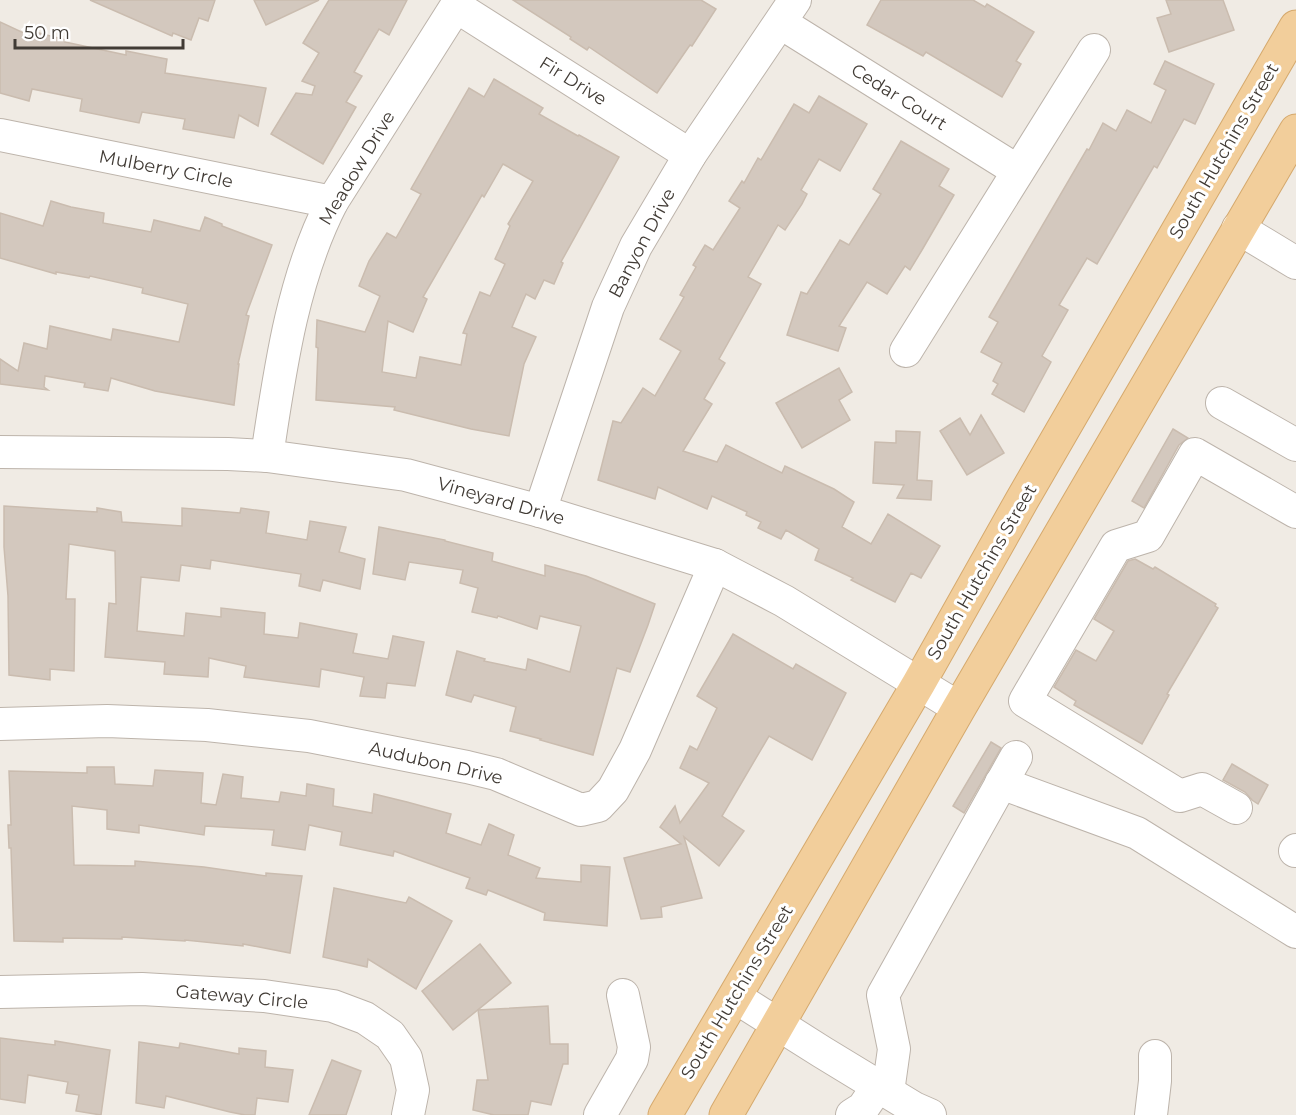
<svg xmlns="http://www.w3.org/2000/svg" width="1296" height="1115" font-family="Montserrat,sans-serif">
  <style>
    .building { fill: #d3c8be; stroke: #cabcaf; stroke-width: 1.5; fill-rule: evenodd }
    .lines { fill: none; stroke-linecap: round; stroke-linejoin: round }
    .minor-casing { stroke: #bdb4ab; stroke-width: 34 }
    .major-casing { stroke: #d5a96d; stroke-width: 35 }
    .minor { stroke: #fff; stroke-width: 32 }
    .major { stroke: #f2ce9b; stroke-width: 33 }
    .labels { text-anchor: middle; stroke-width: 6; stroke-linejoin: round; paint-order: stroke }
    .street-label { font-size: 18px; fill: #413b35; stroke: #fff }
  </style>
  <rect width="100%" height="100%" fill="#f0ebe4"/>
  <g class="building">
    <path d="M 90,0 L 215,0 L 208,21 L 199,18 L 191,40 L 173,33 L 172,36 Z"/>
    <path d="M 254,0 L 319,0 L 266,25 Z"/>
    <path d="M 329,0 L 407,0 L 389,35 L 379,29 L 354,72 L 362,76 L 346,102 L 356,107 L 323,164 L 271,134 L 296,93 L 312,95 L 315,86 L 302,81 L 319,53 L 303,43 Z"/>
    <path d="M 513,0 L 701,0 L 716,9 L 692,46 L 690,45 L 657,93 L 589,47 L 587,50 L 570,39 L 571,37 Z"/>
    <path d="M 881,0 L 973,0 L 985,7 L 987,4 L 1034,32 L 1016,61 L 1021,64 L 1002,97 L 926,52 L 923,56 L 867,25 Z"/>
    <path d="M 1166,0 L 1223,0 L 1234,30 L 1169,52 L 1157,18 L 1171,14 Z"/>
    <path d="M 0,22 L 30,36 L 31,31 L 66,40 L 65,42 L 126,55 L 126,51 L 167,59 L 165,73 L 266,88 L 258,126 L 239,115 L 234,138 L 183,129 L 185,119 L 142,112 L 139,123 L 80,111 L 82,99 L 32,89 L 29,101 L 0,93 Z"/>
    <path d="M 1165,61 L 1214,84 L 1195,124 L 1184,119 L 1157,168 L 1154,166 L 1097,264 L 1087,258 L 1059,305 L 1068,310 L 1042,356 L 1051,362 L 1024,412 L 992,394 L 998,384 L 993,381 L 1002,363 L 981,352 L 998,322 L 989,317 L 1087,149 L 1089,150 L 1103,123 L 1116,131 L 1127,110 L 1151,123 L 1166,90 L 1154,84 Z"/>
    <path d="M 494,79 L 543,108 L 539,114 L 578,136 L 579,135 L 619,157 L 561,262 L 563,263 L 554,284 L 544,280 L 535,299 L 526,294 L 512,327 L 536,337 L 524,364 L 509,436 L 471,429 L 394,410 L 395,407 L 316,400 L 318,348 L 316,347 L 317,320 L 365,332 L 380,296 L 359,286 L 369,261 L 387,233 L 396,238 L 421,194 L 411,189 L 469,88 L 484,97 ZM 503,164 L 533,181 L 508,224 L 510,226 L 495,259 L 505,264 L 490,296 L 480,292 L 463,333 L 467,334 L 461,365 L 420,357 L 416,378 L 382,372 L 388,321 L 413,332 L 427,299 L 423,297 L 482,195 L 484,197 Z"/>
    <path d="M 819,96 L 867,124 L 840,171 L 819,159 L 801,190 L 807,194 L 802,204 L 785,230 L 778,225 L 748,277 L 761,284 L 719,359 L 725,363 L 704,399 L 712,404 L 683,451 L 717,462 L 726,445 L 782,473 L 785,466 L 834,489 L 854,502 L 842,527 L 871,544 L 888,514 L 940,546 L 921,578 L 911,573 L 895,602 L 851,580 L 853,578 L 815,560 L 819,549 L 786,530 L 781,539 L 758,528 L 761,522 L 746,515 L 747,512 L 712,496 L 707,509 L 658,487 L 655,499 L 598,480 L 613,421 L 621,423 L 643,388 L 655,396 L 681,351 L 660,339 L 684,297 L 680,295 L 696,267 L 693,265 L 705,245 L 713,250 L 740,208 L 729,201 L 742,181 L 744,183 L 758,158 L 761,160 L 794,104 L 809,113 Z"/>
    <path d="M 901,141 L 949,169 L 939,186 L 954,195 L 922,250 L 910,270 L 905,266 L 887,294 L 867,282 L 839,326 L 846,328 L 838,351 L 787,335 L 801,292 L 807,294 L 840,240 L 849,245 L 881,194 L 873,189 Z"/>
    <path d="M 51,201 L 71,207 L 104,213 L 103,223 L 151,232 L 154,220 L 200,231 L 205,217 L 222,224 L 222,226 L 272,245 L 246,315 L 249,316 L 238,364 L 239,364 L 234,405 L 155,391 L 111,378 L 108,391 L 84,387 L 85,383 L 45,376 L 44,387 L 48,390 L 0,384 L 0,359 L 18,371 L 24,343 L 47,349 L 50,326 L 111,340 L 113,329 L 179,342 L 188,304 L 142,293 L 143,288 L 90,276 L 89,278 L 56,272 L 56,274 L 0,258 L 0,213 L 43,226 Z"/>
    <path d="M 839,368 L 852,392 L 839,400 L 850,420 L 802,448 L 776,403 Z"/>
    <path d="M 981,415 L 1004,453 L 967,475 L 940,431 L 960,418 L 970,435 Z"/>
    <path d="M 1173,429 L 1188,438 L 1179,445 L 1144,508 L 1132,501 Z"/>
    <path d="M 896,431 L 920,432 L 917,480 L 932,481 L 931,500 L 897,498 L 904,485 L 873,483 L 875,442 L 896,443 Z"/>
    <path d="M 4,506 L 97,512 L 97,508 L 121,512 L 122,522 L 182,526 L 182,508 L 240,513 L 241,508 L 269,512 L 266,533 L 307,540 L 310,521 L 346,527 L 339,552 L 365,559 L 360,589 L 323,580 L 320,591 L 299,586 L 301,574 L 211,560 L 210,569 L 181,565 L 179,581 L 141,577 L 137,631 L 184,636 L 186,613 L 221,617 L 221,608 L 265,613 L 264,634 L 298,638 L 300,623 L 357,634 L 353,653 L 388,659 L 393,636 L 424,642 L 415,686 L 387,683 L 385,698 L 360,696 L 364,677 L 321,669 L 319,687 L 244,677 L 246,666 L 209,658 L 208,677 L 164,674 L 165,662 L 105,657 L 109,603 L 116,604 L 115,551 L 69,544 L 66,599 L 75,599 L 74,671 L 50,669 L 50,680 L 9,675 L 8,596 L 4,547 Z"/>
    <path d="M 379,527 L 445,540 L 445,541 L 493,553 L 492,561 L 545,576 L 545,565 L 586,576 L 655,604 L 648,625 L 630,672 L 617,668 L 593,755 L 540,740 L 541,739 L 510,731 L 516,707 L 474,695 L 471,702 L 446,695 L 457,651 L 485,659 L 484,661 L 526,670 L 528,659 L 570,672 L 581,626 L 540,616 L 537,629 L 498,616 L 497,618 L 472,612 L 478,588 L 460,583 L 463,570 L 409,562 L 405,580 L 373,574 Z"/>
    <path d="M 1135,559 L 1153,569 L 1155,567 L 1216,604 L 1215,606 L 1218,608 L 1167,694 L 1169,695 L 1142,744 L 1074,705 L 1076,701 L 1054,687 L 1076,650 L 1096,661 L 1114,631 L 1094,619 L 1128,561 Z"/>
    <path d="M 733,634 L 793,669 L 796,664 L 846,693 L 812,760 L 769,736 L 722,816 L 744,831 L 719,866 L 684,837 L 702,898 L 661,907 L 662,917 L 641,919 L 624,858 L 681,844 L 660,827 L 675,806 L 680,823 L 709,783 L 680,768 L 690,746 L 697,750 L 717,708 L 697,696 Z"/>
    <path d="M 991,742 L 1001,748 L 964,813 L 953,806 Z"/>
    <path d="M 1232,764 L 1268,785 L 1258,804 L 1252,800 L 1245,792 L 1223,780 Z"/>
    <path d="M 87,767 L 114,767 L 115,784 L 153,786 L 155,770 L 203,773 L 201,803 L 216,805 L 223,774 L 243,777 L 241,798 L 279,802 L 281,792 L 306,796 L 307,784 L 334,789 L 333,806 L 372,813 L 374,794 L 407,802 L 451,814 L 446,833 L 481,845 L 489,824 L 514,835 L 508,855 L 540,868 L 536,878 L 581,882 L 581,865 L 610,867 L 607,926 L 544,920 L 545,913 L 488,890 L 486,895 L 466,888 L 470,878 L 394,851 L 393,856 L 340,845 L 342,832 L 309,825 L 305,850 L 272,845 L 274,830 L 205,826 L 204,835 L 139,825 L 139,833 L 107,829 L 107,810 L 72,806 L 74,865 L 135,866 L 135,861 L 204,867 L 266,876 L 266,873 L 302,876 L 290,953 L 243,944 L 243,946 L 185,940 L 185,941 L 122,937 L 122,939 L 63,938 L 63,942 L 14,941 L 11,848 L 9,848 L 8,825 L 11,825 L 9,771 L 87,773 Z"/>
    <path d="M 334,888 L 406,903 L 409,897 L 452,921 L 416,989 L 368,959 L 367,967 L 323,957 Z"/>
    <path d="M 480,944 L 511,983 L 453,1030 L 422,991 Z"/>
    <path d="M 548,1006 L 550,1044 L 568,1044 L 568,1064 L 563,1064 L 551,1105 L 531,1101 L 528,1115 L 494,1115 L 473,1110 L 477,1080 L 488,1080 L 478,1010 Z"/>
    <path d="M 0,1038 L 55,1045 L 55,1041 L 110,1050 L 101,1115 L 76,1111 L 79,1095 L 66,1093 L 68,1082 L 28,1075 L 25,1103 L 0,1099 Z"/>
    <path d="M 139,1042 L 179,1048 L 180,1043 L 239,1054 L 239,1048 L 266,1051 L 265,1067 L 293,1070 L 288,1102 L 257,1098 L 255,1115 L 245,1115 L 230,1112 L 166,1096 L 164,1108 L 136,1103 Z"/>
    <path d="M 332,1060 L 361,1071 L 346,1115 L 309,1115 Z"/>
  </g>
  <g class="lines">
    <defs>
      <g id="minor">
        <path d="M 457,7 L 690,155"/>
        <path d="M 781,23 L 1018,171"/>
        <path d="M 0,135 L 332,202"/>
        <path d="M 1238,228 L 1296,263"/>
        <path d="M 906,351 L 1094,50"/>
        <path d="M 1222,403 L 1296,445"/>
        <path d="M 0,452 L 228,454 L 267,456 L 406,475 L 540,511 L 715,565 L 784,601 L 959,708"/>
        <path d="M 267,456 C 280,370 292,280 332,202 L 460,0"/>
        <path d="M 540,511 L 608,307 L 636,246 L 690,155 L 795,0"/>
        <path d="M 0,724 L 107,721 L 207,725 L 309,736 L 467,767 L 496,774 L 581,810 L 598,806 L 613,790 L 635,750 L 715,565"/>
        <path d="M 1001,783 L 1137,833 L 1296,932"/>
        <path d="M 1236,808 L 1202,789 L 1180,796 L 1025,701 L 1116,546 L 1148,536 L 1195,454 L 1296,512"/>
        <path d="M 1295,851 L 1296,850"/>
        <path d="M 0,992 L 142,989 L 264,996 L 333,1006 L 365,1018 L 390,1035 L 406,1058 L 413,1090 L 408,1115"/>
        <path d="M 735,997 L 822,1052 L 914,1108 L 930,1115"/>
        <path d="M 888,1092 L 894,1049 L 883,995 L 1016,757"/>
        <path d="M 600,1115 L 632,1059 L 634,1047 L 623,995"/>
        <path d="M 852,1115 L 863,1108 L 878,1086"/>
        <path d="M 1151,1115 L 1155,1081 L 1155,1056"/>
      </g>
      <g id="major">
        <path d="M 665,1115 L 919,683 L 1022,500 L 1296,27"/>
        <path d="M 726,1115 L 959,708 L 1296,131"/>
      </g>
    </defs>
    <use href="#minor" class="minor-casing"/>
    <use href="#major" class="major-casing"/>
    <use href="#minor" class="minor"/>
    <use href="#major" class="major"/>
  </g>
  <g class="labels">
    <g class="street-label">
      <text transform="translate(573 81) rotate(32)" y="6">Fir Drive</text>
      <text transform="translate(899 97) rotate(32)" y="6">Cedar Court</text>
      <text transform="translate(1224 151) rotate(-60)" y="6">South Hutchins Street</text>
      <text transform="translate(357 168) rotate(-59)" y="6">Meadow Drive</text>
      <text transform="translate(166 169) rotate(11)" y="6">Mulberry Circle</text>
      <text transform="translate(642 243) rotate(-62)" y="6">Banyon Drive</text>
      <text transform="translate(501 501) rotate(16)" y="6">Vineyard Drive</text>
      <text transform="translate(982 572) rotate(-60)" y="6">South Hutchins Street</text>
      <text transform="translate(436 763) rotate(13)" y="6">Audubon Drive</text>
      <text transform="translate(737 992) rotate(-59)" y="6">South Hutchins Street</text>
      <text transform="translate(242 997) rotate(5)" y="6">Gateway Circle</text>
    </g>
  </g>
  <path d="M15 39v9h168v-9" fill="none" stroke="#413b35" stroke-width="3"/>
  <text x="24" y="39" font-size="18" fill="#413b35" stroke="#ffffff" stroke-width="4.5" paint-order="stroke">50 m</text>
</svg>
